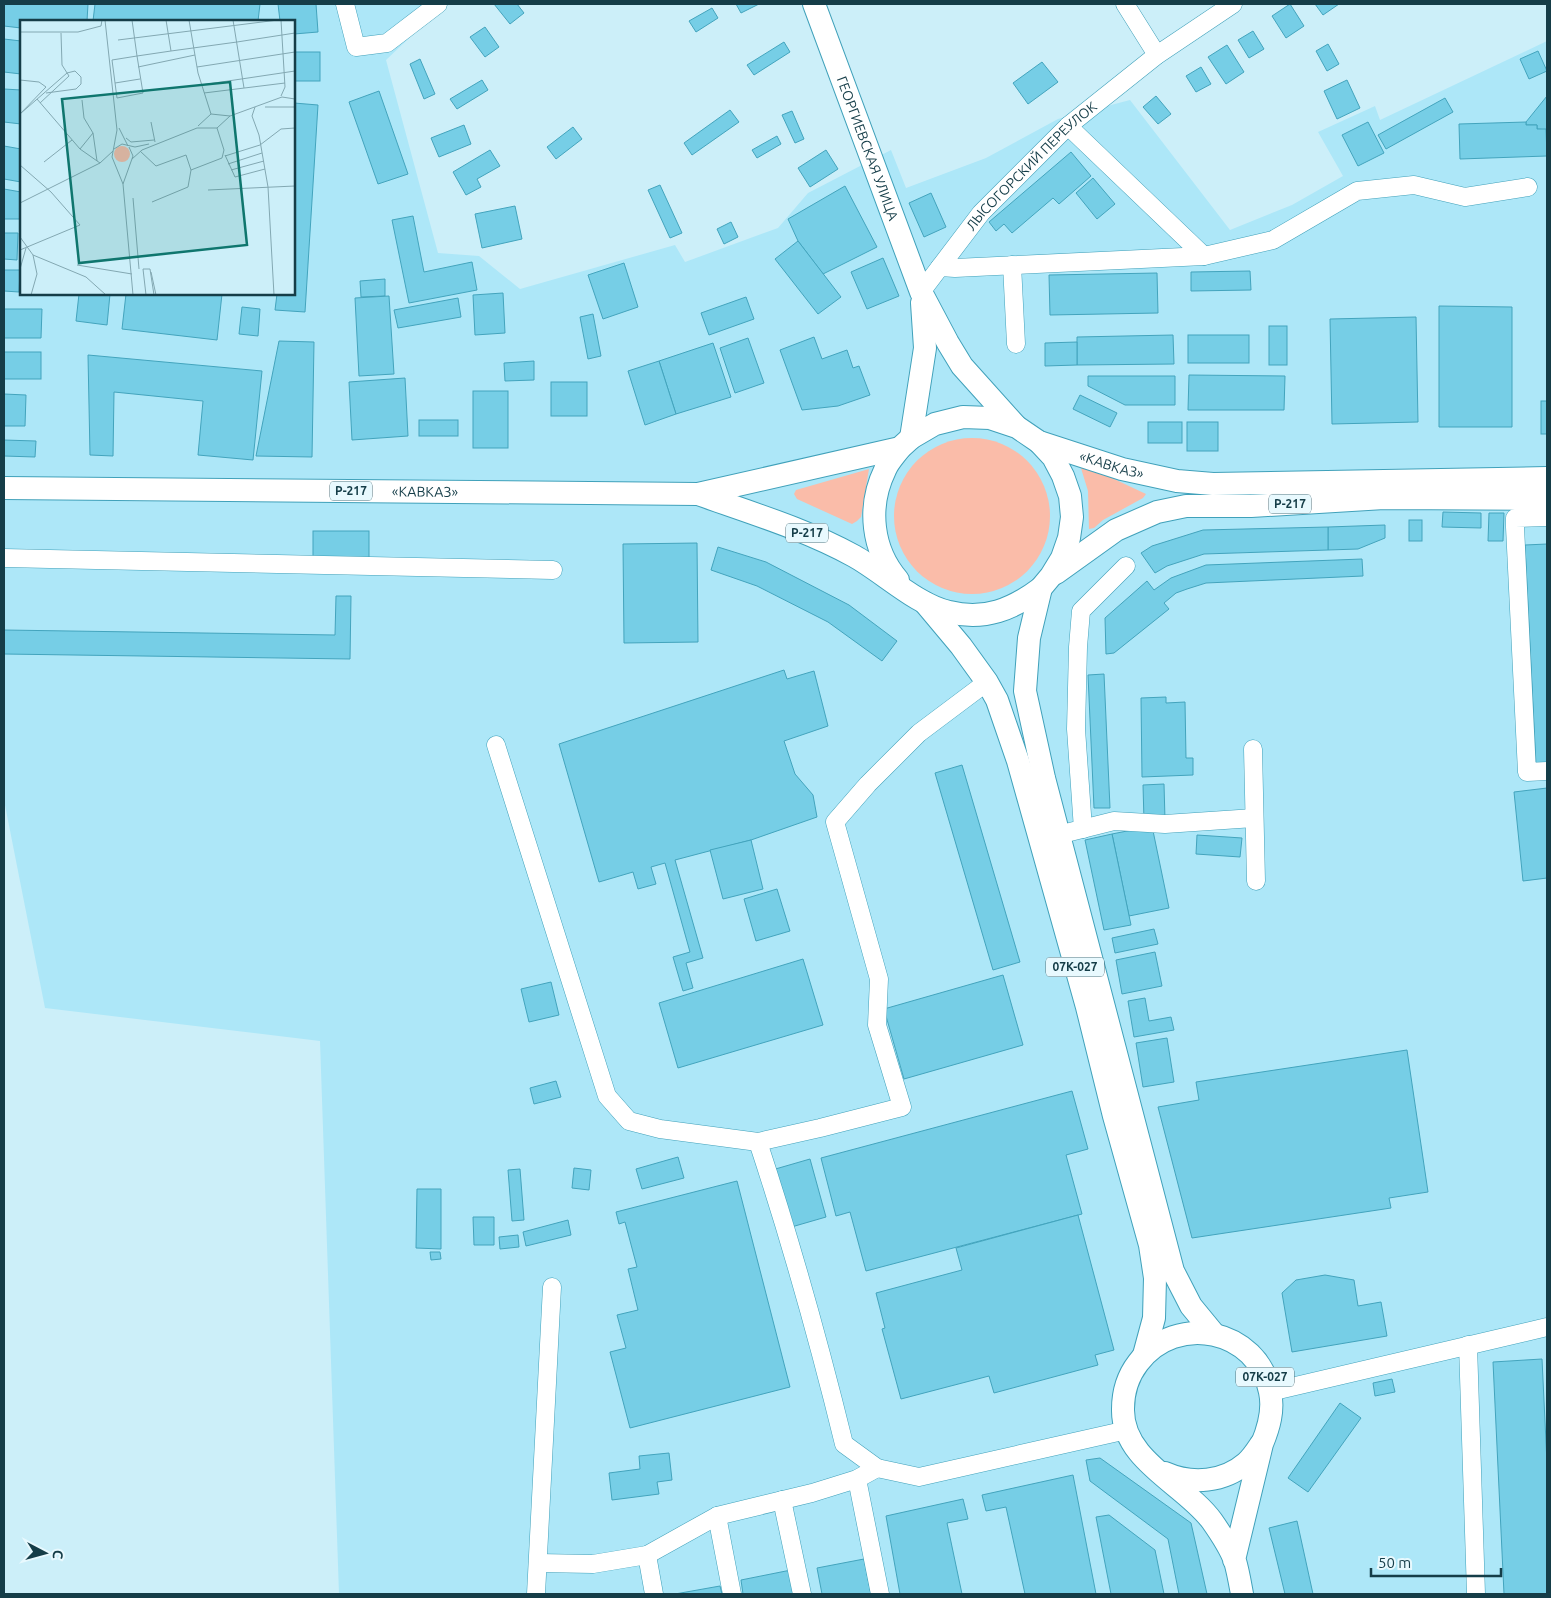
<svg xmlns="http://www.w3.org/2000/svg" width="1551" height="1598" font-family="Ubuntu,sans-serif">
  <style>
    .built { fill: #ade7f8; fill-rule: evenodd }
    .green { fill: #fabca9 }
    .building { fill: #76cee6; stroke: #43a4bd }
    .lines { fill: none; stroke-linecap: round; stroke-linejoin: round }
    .minor-casing { stroke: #40a1ba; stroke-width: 19 }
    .major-casing { stroke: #40a1ba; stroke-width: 24 }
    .minor { stroke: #fff; stroke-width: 18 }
    .major { stroke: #fff; stroke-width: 22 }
    .labels { text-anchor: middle; stroke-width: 4; stroke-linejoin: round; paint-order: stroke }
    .shield { fill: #e8f9fe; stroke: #54757f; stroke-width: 1 }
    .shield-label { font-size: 12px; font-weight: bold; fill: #153d48 }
    .street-label { font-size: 14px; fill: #153d48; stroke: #e8f9fe }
    .inset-road { fill: none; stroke: #83a8b2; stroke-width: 1 }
    .view { fill: #0f766e; fill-opacity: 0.15; stroke: #0f766e; stroke-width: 2.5 }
    .inset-edge { fill: none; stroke: #153d48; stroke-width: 2.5 }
  </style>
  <rect width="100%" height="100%" fill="#cceff9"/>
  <path class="built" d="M 4,4 L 445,4 L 386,60 L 438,253 L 479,256 L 520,289 L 675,245 L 685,262 L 778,228 L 808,193 L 891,150 L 906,188 L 986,158 L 1058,119 L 1130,100 L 1230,230 L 1292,205 L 1343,176 L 1318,132 L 1375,106 L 1380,120 L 1547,41 L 1547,1594 L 339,1594 L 320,1041 L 45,1008 L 4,800 ZM 21,21 L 294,21 L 294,294 L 21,294 Z"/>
  <g class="green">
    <circle cx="972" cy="516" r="78"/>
    <path d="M 1080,465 L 1097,471 L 1146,494 L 1143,498 L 1103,520 L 1094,528 L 1089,529 L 1088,491 Z"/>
    <path d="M 869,469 L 861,517 L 857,521 L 852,524 L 797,499 L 794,494 L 796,490 Z"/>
  </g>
  <g class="building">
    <path d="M 4,4 L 88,4 L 87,21 L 21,21 L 21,28 L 4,26 Z"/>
    <path d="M 95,4 L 260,4 L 258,21 L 93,21 Z"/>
    <path d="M 278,4 L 316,4 L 318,32 L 294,34 L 294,21 L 280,21 Z"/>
    <path d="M 494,4 L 517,4 L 524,13 L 510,24 Z"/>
    <path d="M 736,4 L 759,4 L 741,13 Z"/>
    <path d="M 1290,4 L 1304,26 L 1286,38 L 1272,16 Z"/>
    <path d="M 1315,4 L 1339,4 L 1323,15 Z"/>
    <path d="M 712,8 L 718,18 L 696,32 L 689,21 Z"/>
    <path d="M 485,27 L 499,47 L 485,57 L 470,37 Z"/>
    <path d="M 1253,31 L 1264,49 L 1249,58 L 1238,40 Z"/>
    <path d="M 4,39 L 21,41 L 21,74 L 4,72 Z"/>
    <path d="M 784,42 L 790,52 L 754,75 L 747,65 Z"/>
    <path d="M 1328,44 L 1339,64 L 1327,71 L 1316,51 Z"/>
    <path d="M 1227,45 L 1244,72 L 1226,84 L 1208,57 Z"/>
    <path d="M 1538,51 L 1547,71 L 1529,79 L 1520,59 Z"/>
    <rect x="294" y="52" width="26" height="29"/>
    <path d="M 420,59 L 435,94 L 424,99 L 410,64 Z"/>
    <path d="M 1042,62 L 1058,82 L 1028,104 L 1013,83 Z"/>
    <path d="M 1201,67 L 1211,84 L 1196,92 L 1186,76 Z"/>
    <path d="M 482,80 L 488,90 L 457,109 L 450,99 Z"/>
    <path d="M 1347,80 L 1360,108 L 1337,119 L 1324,91 Z"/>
    <path d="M 4,89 L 21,90 L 21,124 L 4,122 Z"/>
    <path d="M 379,91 L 408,174 L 378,184 L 349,102 Z"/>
    <path d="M 1156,96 L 1171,114 L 1158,124 L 1143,107 Z"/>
    <path d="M 1547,96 L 1547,130 L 1537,129 L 1537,125 L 1526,125 L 1526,122 Z"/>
    <path d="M 1445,98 L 1453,112 L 1386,149 L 1378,135 Z"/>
    <path d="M 294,103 L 318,105 L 305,312 L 275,310 L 277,294 L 294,294 Z"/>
    <path d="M 730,110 L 739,122 L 692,155 L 684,143 Z"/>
    <path d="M 792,111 L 804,139 L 795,143 L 782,115 Z"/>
    <path d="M 1368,122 L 1384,153 L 1358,166 L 1342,135 Z"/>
    <path d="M 1526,122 L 1526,125 L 1537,125 L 1537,129 L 1546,129 L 1547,156 L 1460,159 L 1459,124 Z"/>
    <path d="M 464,125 L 471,144 L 439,157 L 431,138 Z"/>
    <path d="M 573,127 L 582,139 L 556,159 L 547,147 Z"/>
    <path d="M 777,136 L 781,144 L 757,158 L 752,150 Z"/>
    <path d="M 4,146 L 21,149 L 21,182 L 4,179 Z"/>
    <path d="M 490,150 L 500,166 L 477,179 L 481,187 L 466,195 L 453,172 Z"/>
    <path d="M 826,150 L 838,169 L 810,187 L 798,168 Z"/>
    <path d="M 1071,152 L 1091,176 L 1059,204 L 1053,198 L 1012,233 L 1004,224 L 996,231 L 989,222 Z"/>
    <path d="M 1093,178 L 1115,204 L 1097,219 L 1076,193 Z"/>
    <path d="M 660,185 L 682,233 L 670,238 L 648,190 Z"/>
    <path d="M 845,186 L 877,247 L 823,274 L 798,241 L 788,219 Z"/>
    <path d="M 4,189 L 21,192 L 21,219 L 4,219 Z"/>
    <path d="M 931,193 L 946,227 L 924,237 L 909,203 Z"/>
    <path d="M 515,206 L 522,239 L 482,248 L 475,214 Z"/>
    <path d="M 413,216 L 424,272 L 472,262 L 477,290 L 409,303 L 392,220 Z"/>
    <path d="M 731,222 L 738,237 L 724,244 L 717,229 Z"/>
    <path d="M 4,233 L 18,233 L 17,260 L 4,259 Z"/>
    <path d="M 798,241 L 841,297 L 818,314 L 775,259 Z"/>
    <path d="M 883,258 L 899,296 L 867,309 L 851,272 Z"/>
    <path d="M 624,263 L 638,307 L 603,319 L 588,275 Z"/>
    <path d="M 4,270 L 20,270 L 19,292 L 4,291 Z"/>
    <path d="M 1250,271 L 1251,290 L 1191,291 L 1191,272 Z"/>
    <path d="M 1157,273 L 1158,313 L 1050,315 L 1049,275 Z"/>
    <path d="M 385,279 L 385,296 L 361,297 L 360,281 Z"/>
    <path d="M 503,293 L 505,333 L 475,335 L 473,295 Z"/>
    <path d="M 79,294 L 110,294 L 107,325 L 76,321 Z"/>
    <path d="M 126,294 L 222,294 L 217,340 L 122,329 Z"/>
    <path d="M 389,296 L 394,374 L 359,376 L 355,298 Z"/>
    <path d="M 746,297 L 754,319 L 709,335 L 701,313 Z"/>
    <path d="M 458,298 L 461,317 L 398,328 L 394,310 Z"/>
    <path d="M 1439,306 L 1512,307 L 1512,427 L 1439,427 Z"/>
    <path d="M 242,307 L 260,309 L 258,336 L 239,334 Z"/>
    <path d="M 4,309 L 42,309 L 41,338 L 4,338 Z"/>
    <path d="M 593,314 L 601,356 L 588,359 L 580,317 Z"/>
    <path d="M 1416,317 L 1418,422 L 1332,424 L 1330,319 Z"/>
    <rect x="1269" y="326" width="18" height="39"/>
    <path d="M 1173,335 L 1174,364 L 1077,365 L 1077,337 Z"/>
    <rect x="1188" y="335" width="61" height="28"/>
    <path d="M 814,337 L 822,359 L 847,350 L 853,368 L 859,366 L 870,395 L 838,406 L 802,410 L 780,350 Z"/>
    <path d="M 748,338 L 764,383 L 735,393 L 720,348 Z"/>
    <path d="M 279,341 L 314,342 L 312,457 L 256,456 Z"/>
    <path d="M 1077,342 L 1077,365 L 1045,366 L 1045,343 Z"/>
    <path d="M 713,343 L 731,397 L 676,414 L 659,361 Z"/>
    <rect x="4" y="352" width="37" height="27"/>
    <path d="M 88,355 L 262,371 L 253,460 L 198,455 L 203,401 L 114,392 L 113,456 L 90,455 Z"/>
    <path d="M 534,361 L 534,380 L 505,381 L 504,363 Z"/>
    <path d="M 659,361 L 676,414 L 645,425 L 628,371 Z"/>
    <path d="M 1189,375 L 1285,376 L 1284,410 L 1188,410 Z"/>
    <path d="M 1088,376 L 1175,376 L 1175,405 L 1125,405 L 1088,386 Z"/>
    <path d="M 405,378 L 408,436 L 352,440 L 349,382 Z"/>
    <rect x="551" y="382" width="36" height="34"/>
    <rect x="473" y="391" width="35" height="57"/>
    <path d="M 4,394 L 26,395 L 25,426 L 4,426 Z"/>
    <path d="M 1080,395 L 1117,413 L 1110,427 L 1073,409 Z"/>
    <rect x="1541" y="401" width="6" height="33"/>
    <rect x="419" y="420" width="39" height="16"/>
    <rect x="1148" y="422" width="34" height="21"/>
    <rect x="1187" y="422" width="31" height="29"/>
    <path d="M 4,440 L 36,441 L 35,457 L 4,456 Z"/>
    <path d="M 1443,512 L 1481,513 L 1481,528 L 1442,527 Z"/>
    <path d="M 1489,513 L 1504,513 L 1503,541 L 1488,541 Z"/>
    <rect x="1409" y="520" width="13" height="21"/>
    <path d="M 1385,525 L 1385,538 L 1358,549 L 1328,550 L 1328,527 Z"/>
    <path d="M 1328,527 L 1328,550 L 1204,554 L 1167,566 L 1155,573 L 1141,553 L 1152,546 L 1203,530 Z"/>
    <rect x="313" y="531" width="56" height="29"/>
    <path d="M 697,543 L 698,642 L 624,643 L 623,544 Z"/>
    <path d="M 1547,544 L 1547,765 L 1536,765 L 1525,545 Z"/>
    <path d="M 718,547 L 766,562 L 849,605 L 897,641 L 882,661 L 828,622 L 757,586 L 711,570 Z"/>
    <path d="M 1362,559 L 1363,576 L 1206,583 L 1187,589 L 1176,593 L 1164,603 L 1169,609 L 1114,653 L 1106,654 L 1105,618 L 1147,581 L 1154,590 L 1171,578 L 1206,565 Z"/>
    <path d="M 336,596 L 351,596 L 350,659 L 4,654 L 4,630 L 335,635 Z"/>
    <path d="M 784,670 L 787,679 L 814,671 L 828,726 L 784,741 L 795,774 L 813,795 L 817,817 L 751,840 L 675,860 L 703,958 L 686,963 L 693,988 L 683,991 L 673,957 L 690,952 L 665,863 L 651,867 L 656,884 L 638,889 L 633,872 L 599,882 L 559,744 Z"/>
    <path d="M 1104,674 L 1110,808 L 1094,808 L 1088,675 Z"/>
    <path d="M 1166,697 L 1166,703 L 1185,702 L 1186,758 L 1193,758 L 1193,775 L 1142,777 L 1141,698 Z"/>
    <path d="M 962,765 L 1020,962 L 993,970 L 935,773 Z"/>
    <path d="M 1164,784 L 1165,820 L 1144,821 L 1143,785 Z"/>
    <path d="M 1547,788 L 1547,878 L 1523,881 L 1514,792 Z"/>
    <path d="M 1152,826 L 1169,908 L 1129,916 L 1112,834 Z"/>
    <path d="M 1112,834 L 1131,925 L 1104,930 L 1085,840 Z"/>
    <path d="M 1197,835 L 1242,838 L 1240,857 L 1196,854 Z"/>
    <path d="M 751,840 L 763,889 L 723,899 L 710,850 Z"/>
    <path d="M 777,889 L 790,931 L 756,941 L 744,899 Z"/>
    <path d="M 1154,929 L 1158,944 L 1115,953 L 1112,938 Z"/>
    <path d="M 1155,952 L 1162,986 L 1122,994 L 1116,960 Z"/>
    <path d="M 803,959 L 823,1025 L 678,1068 L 659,1003 Z"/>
    <path d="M 1003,975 L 1023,1045 L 904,1079 L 884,1009 Z"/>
    <path d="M 551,982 L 559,1015 L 529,1022 L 521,989 Z"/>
    <path d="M 1145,998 L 1149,1021 L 1171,1017 L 1174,1030 L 1134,1037 L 1128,1001 Z"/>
    <path d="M 1167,1038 L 1174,1082 L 1143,1087 L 1136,1043 Z"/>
    <path d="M 1407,1050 L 1428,1192 L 1389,1198 L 1391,1208 L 1192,1238 L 1158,1107 L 1199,1100 L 1196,1082 Z"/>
    <path d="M 556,1081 L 561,1097 L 534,1104 L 530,1088 Z"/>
    <path d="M 1072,1091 L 1088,1149 L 1066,1155 L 1082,1214 L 866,1271 L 850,1212 L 836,1216 L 821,1158 Z"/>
    <path d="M 678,1157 L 684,1178 L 642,1189 L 636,1169 Z"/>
    <path d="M 810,1159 L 826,1217 L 788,1228 L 772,1170 Z"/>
    <path d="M 574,1168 L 591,1170 L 589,1190 L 572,1188 Z"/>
    <path d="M 520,1169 L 524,1220 L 512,1221 L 508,1170 Z"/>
    <path d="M 737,1181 L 790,1387 L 630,1428 L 610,1352 L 626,1348 L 617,1315 L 638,1310 L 628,1269 L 637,1267 L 625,1222 L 619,1224 L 616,1212 Z"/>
    <path d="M 417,1189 L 441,1189 L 441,1249 L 416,1248 Z"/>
    <path d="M 1078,1215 L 1114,1350 L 1095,1355 L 1098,1365 L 994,1393 L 989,1376 L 901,1399 L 882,1329 L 885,1328 L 876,1293 L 962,1270 L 956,1248 Z"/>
    <path d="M 473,1217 L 494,1217 L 494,1245 L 474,1245 Z"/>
    <path d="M 568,1220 L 571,1235 L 526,1246 L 523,1232 Z"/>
    <path d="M 518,1235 L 519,1247 L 500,1249 L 499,1237 Z"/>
    <path d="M 430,1252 L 440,1252 L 441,1259 L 431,1260 Z"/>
    <path d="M 1325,1275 L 1354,1280 L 1358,1306 L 1381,1302 L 1387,1336 L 1292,1352 L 1282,1293 L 1296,1280 Z"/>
    <path d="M 1542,1359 L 1547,1463 L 1547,1594 L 1504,1594 L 1493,1362 Z"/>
    <path d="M 1392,1379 L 1395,1392 L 1375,1396 L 1373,1383 Z"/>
    <path d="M 1340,1403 L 1361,1418 L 1308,1492 L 1288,1478 Z"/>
    <path d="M 669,1453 L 672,1480 L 657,1482 L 659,1494 L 612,1500 L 609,1473 L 640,1469 L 639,1456 Z"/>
    <path d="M 1100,1458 L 1191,1523 L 1207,1594 L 1179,1594 L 1168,1539 L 1090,1481 L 1086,1460 Z"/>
    <path d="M 1073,1475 L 1096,1594 L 1025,1594 L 1006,1507 L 986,1511 L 982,1495 Z"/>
    <path d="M 963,1499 L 968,1519 L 947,1523 L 962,1594 L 900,1594 L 886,1516 Z"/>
    <path d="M 1109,1515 L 1155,1550 L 1164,1594 L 1111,1594 L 1096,1517 Z"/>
    <path d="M 1297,1521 L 1313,1594 L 1285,1594 L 1269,1528 Z"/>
    <path d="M 864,1559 L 871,1594 L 822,1594 L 817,1568 Z"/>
    <path d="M 791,1570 L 796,1594 L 743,1594 L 741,1580 Z"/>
    <path d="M 720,1586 L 722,1594 L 675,1594 Z"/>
  </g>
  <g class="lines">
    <defs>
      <g id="minor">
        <path d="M 345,4 L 356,47 L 387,43 L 438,4"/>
        <path d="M 1125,4 L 1157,55"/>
        <path d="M 1068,126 L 1204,256"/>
        <path d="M 1012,265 L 1016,344"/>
        <path d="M 940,267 L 955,268 L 1204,256 L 1273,240 L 1357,191 L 1414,185 L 1465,197 L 1528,187"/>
        <path id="s1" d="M 921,292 L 981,213 L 1068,126 L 1157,55 L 1233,4"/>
        <path d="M 1547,517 L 1515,518 L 1515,527 L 1527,772 L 1547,771"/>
        <path d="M 4,558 L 553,570"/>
        <path d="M 496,745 L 607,1096 L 629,1121 L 660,1129 L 758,1142 L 820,1128 L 902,1107 L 877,1025 L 879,979 L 835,822 L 868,784 L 919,733 L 987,682"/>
        <path d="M 1253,749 L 1256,881"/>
        <path d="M 1083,829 L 1076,729 L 1078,647 L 1081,611 L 1126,566"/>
        <path d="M 1058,835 L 1114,821 L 1165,824 L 1254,818"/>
        <path d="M 758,1142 C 791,1242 819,1342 844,1444 L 877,1468 L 919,1477 L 1127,1430"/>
        <path d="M 1468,1345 L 1476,1594"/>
        <path d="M 1270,1392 L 1547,1327"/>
        <path d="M 857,1479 L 880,1594"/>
        <path d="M 782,1500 L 802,1594"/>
        <path d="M 717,1516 L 732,1594"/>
        <path d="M 538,1563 L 593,1564 L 647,1555"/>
        <path d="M 536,1594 L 552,1287"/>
        <path d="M 654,1594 L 647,1555 L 717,1516 L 812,1493 L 857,1479 L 877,1468"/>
      </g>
      <g id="major">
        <path id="s2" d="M 814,4 L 921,292 L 948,343 L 962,366 L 1015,425"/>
        <path d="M 911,438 L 925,348 L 922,303"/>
        <path d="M 1039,442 L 1053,457 L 1063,476 L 1070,496 L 1072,517 L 1069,538 L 1062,558 L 1051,576 L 1041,588 L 1029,638 L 1025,691 L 1044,778 L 1173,1271 L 1191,1306 L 1214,1334"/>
        <path id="s3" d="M 4,488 L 698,494 L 900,448 L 911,438 L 935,424 L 963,417 L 990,418 L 1017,427 L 1039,442 L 1122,469 L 1177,481 L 1213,484 L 1547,478"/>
        <path d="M 698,494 C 751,513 805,529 854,556 C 883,572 917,605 949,612 C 985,621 1013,609 1041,588"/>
        <path d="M 1056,573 L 1116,530 L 1157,512 L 1186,506 L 1251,506 L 1384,498 L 1547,499"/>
        <path d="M 898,580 C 872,550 867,507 885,470 C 888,462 895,455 900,448"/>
        <path d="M 925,603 L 961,646 L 987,682 L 997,700 L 1018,761 L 1087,1007 L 1114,1116 L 1150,1245 L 1155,1278 L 1154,1318 L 1144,1355"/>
        <path d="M 1165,1473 C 1192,1485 1224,1482 1246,1463 C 1252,1458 1257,1450 1261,1444"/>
        <path d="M 1234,1560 L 1262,1444 C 1269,1427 1274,1410 1270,1392 C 1258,1329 1176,1312 1138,1363 C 1128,1376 1123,1392 1123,1409 C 1122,1461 1185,1484 1212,1521 C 1219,1531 1231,1550 1235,1561 C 1238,1571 1240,1583 1242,1594"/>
      </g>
    </defs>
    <use href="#minor" class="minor-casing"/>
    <use href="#major" class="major-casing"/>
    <use href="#minor" class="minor"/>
    <use href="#major" class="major"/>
  </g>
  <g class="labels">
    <g class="shield">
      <rect x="330" y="481.5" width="42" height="19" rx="4"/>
      <rect x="1269" y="494.5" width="42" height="19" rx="4"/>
      <rect x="786" y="523.5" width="42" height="19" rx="4"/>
      <rect x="1046" y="957.5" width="58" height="19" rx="4"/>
      <rect x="1236" y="1367.5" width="58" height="19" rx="4"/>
    </g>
    <g class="shield-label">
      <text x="351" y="495">Р-217</text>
      <text x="1290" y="508">Р-217</text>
      <text x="807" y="537">Р-217</text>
      <text x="1075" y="971">07К-027</text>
      <text x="1265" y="1381">07К-027</text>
    </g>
    <g class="street-label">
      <text dy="5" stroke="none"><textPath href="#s2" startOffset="154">ГЕОРГИЕВСКАЯ УЛИЦА</textPath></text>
      <text dy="5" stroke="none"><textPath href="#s1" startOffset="168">ЛЫСОГОРСКИЙ ПЕРЕУЛОК</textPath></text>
      <text dy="5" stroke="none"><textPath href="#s3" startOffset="1131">«КАВКАЗ»</textPath></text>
      <text dy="5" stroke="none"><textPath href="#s3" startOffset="421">«КАВКАЗ»</textPath></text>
    </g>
  </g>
  <g transform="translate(20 20)">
    <rect width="275" height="275" fill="#cceff9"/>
    <path d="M94 134a8 8 0 1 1 16 0a8 8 0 1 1-16 0Z" fill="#fabca9"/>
    <path class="inset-road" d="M 85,0 L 97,110 L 92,137 L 103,164 L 113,275M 112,0 L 117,36 L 123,73 L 97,78 L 92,40 L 117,36 L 151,31 L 217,22 L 275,13M 146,0 L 151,31M 169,0 L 178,53 L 191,94M 213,0 L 224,68M 261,0 L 265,67 L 261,76M 0,12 L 58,12 L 81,6 L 82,0M 98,20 L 258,0M 118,47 L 175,35M 177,47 L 275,32M 0,60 L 19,62 L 26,67 L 0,94M 95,63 L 120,59M 181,65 L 275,51M 184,73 L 265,63M 17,79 L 60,129 L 80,143M 62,80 L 64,98 L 73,113 L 77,141M 20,83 L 49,56 L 42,45 L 41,13M 235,87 L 232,96 L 239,115 L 248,167 L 254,275M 245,87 L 275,87M 0,94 L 47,53 L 55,51 L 61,57 L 61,64 L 56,69 L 26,73M 131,102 L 135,122M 178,106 L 191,94 L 210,96M 99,108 L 108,126M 106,118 L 111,122 L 134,120M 60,129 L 73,113M 94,129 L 102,124 L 115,127 L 129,124M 120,131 L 136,146 L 166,135 L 171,150 L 168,167 L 132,182M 205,135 L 215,157 L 245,149M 205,136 L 240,125 L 261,109 L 275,108M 112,139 L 122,130 L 177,108 L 197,108 L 210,96 L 262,77 L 275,79M 24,142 L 52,120M 208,144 L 242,133M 0,145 L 31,172 L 60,205 L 0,230M 171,150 L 202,138 L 204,130 L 197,108M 211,150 L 244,141M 103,164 L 113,136 L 109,127M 188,170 L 275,166M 113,178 L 119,249M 0,183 L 80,143 L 93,131M 0,217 L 13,235 L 66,257 L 86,275M 57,245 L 112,254M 0,249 L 6,228M 131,252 L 136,275M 11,275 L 17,254 L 13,235M 126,275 L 123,249 L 130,249 L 134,275"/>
    <path class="view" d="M 210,62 L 227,225 L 59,243 L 42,79 Z"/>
    <rect width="275" height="275" class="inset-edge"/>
  </g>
  <rect width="1551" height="1598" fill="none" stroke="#153d48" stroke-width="10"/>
  <g transform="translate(45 1553) rotate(96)" stroke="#e8f9fe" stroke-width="4" paint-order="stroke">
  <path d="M0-4L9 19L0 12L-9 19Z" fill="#153d48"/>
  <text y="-8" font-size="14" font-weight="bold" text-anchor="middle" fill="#153d48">С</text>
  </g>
  <path d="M1371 1568v8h130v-8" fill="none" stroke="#153d48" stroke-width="2.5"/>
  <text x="1378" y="1568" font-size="15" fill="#153d48" stroke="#e8f9fe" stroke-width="4" paint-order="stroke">50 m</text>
</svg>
